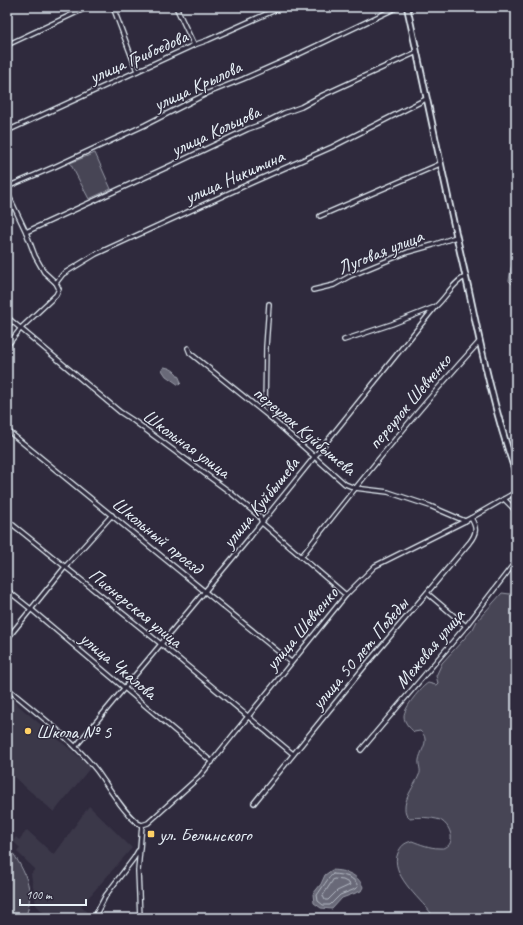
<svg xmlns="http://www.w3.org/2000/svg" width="523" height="925" font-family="Caveat,sans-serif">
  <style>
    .built { fill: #3b3749 }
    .green { fill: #464455; stroke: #979aa6 }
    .water { fill: #696978; stroke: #9c9fab }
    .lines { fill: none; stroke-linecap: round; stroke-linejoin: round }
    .shore { stroke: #b5bbc5; stroke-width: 1 }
    .minor-casing { stroke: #e8f1f8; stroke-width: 6 }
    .tertiary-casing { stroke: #e8f1f8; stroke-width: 8 }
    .minor { stroke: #2f2a3d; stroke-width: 3.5 }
    .tertiary { stroke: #2f2a3d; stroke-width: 4.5 }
    .poi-dot { fill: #ffd166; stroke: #2f2a3d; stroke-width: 1.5 }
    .labels { text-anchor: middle; stroke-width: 3; stroke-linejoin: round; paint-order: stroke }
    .street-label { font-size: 19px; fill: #e8f1f8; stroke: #2f2a3d }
    .poi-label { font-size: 19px; fill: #e8f1f8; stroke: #2f2a3d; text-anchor: start }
  </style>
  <rect width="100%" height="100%" fill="#2f2a3d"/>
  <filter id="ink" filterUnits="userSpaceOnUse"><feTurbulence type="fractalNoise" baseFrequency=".025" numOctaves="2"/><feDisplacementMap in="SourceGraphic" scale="8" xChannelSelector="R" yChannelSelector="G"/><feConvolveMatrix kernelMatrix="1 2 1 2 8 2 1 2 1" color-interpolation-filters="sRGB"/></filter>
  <g filter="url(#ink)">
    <g class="built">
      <path d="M 7,696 L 91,767 L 54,812 L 7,771 Z"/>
      <path d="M 89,806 L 132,848 L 81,906 L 89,915 L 86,918 L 49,918 L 36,905 L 31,874 L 35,869 L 17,852 L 20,848 L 13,841 L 16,837 L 19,840 L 27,830 L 54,855 Z"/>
    </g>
    <g class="green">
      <path d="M 95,153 L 111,189 L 89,199 L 70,163 Z"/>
      <path d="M 516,257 L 516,288 L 509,281 L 511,268 Z"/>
      <path d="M 502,593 L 510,594 L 516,598 L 516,630 L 515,633 L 516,636 L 516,918 L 432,918 L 431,913 C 419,898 389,873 398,853 C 401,846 404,843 412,841 C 420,844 430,848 439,848 C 457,850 453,826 440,820 C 431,817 418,817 409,818 C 397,806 415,786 419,775 C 422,771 418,765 419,760 C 420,753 426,745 425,739 C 425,735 422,733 420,731 L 414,732 C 410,728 404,723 404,716 C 404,708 421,687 428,683 L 436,685 L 438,683 L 436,676 L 442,663 L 473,629 L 477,621 Z"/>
      <path d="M 7,844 C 23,868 37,889 25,918 L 7,918 Z"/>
    </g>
    <g class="water">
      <path d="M 164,367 C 173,368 179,374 181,383 L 179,385 L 166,376 L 162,370 Z"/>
      <path d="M 332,870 C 345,871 357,873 363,887 L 361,891 L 342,898 L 332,909 L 321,908 L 314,903 L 313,894 L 321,884 L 325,875 Z"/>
    </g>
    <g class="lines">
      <g class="shore">
        <path d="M 333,874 C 343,875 355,876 358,887 L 353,890 L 340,895 L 330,905 L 323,905 L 318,901 L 317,895 C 321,890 329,876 333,874 Z"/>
        <path d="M 334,879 L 343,880 L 349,883 L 350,885 L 337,891 L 328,900 L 325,900 L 323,896 Z"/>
      </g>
      <defs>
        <g id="minor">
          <path d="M 113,7 L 137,71"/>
          <path d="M 176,7 L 194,45"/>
          <path d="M 7,45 L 88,7"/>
          <path d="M 7,131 L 194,45 L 208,40 L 282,7"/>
          <path d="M 7,187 L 54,167 L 145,125 L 208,93 L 243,79 L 297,55 L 398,7"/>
          <path d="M 7,192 L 26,232 L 35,256 L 44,272 L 56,283 L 59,289 L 56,295 L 21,328 L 7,346"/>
          <path d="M 320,216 L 440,164"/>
          <path d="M 26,232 L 174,164 L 248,129 L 262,124 L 284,113 L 301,107 L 323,95 L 417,52"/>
          <path d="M 56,283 L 63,274 L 96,254 L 253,182 L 332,147 L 426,99"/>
          <path d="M 313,290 L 334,285 L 350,276 L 408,252 L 433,245 L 456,237"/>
          <path d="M 269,304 L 266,347 L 265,407 L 271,416"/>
          <path d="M 7,317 L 120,412 L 134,421 L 231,493 L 260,517 L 262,523 L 346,595"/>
          <path d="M 344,340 L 392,324 L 435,307"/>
          <path d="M 188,348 L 190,353 L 272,419 L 345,484 L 355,488 L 388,492 L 430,506 L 465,521"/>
          <path d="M 7,430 L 291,662"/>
          <path d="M 504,499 L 516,511"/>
          <path d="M 7,520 L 161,644 L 293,754"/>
          <path d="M 301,557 C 359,483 417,410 480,341"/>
          <path d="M 7,590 L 32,610 L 212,762"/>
          <path d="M 427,593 L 466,626"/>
          <path d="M 7,639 L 65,567 L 112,515"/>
          <path d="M 7,688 C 38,714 72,739 97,771 C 106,783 129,822 142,825"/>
          <path d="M 76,746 L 246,542 L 435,307 C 446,298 452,283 465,277"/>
          <path d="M 361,750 L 466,626 L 516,561"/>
          <path d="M 254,803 L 365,666 L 469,543 C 477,533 477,528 471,518"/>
          <path d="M 142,825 L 148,823 L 200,776 L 346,595 L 375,566 L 471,518 L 516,492"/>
          <path d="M 94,918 L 106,895 L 134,858 L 138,851"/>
          <path d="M 140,918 L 138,871 L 142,825"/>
        </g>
        <path id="tertiary" d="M 407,7 C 428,102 447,197 469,291 C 482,353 495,414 516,473"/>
      </defs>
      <use href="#minor" class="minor-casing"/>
      <use href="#tertiary" class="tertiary-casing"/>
      <use href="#minor" class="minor"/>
      <use href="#tertiary" class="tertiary"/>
    </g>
  </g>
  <g class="poi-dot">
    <circle cx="28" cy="731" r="4"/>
    <rect x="147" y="830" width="8" height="8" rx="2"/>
  </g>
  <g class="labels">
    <g class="street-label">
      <text transform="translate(138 56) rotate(-24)" y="7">улица Грибоедова</text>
      <text transform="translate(197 85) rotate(-25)" y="7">улица Крылова</text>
      <text transform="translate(215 130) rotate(-25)" y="7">улица Кольцова</text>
      <text transform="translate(234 176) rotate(-24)" y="7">улица Никитина</text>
      <text transform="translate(380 251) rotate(-22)" y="7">Луговая улица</text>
      <text transform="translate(409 401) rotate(-50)" y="7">переулок Шевченко</text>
      <text transform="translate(305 430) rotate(40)" y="7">переулок Куйбышева</text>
      <text transform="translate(187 443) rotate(36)" y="7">Школьная улица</text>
      <text transform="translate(260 502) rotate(-51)" y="7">улица Куйбышева</text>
      <text transform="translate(158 535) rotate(39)" y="7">Школьный проезд</text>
      <text transform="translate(136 607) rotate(39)" y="7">Пионерская улица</text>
      <text transform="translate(301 628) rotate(-50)" y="7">улица Шевченко</text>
      <text transform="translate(429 648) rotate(-50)" y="7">Межевая улица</text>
      <text transform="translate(359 653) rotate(-50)" y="7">улица 50 лет Победы</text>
      <text transform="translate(119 665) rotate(40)" y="7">улица Чкалова</text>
    </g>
    <g class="poi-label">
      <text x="36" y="738">Школа № 5</text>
      <text x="159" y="841">ул. Белинского</text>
    </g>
  </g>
  <rect width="523" height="925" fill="none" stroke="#2f2a3d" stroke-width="24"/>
  <rect x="12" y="12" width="499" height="901" fill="none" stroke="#e8f1f8" stroke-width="1.5" filter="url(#ink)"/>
  <path d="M20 899v6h66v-6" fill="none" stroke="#e8f1f8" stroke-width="2"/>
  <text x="26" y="899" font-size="12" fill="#e8f1f8" stroke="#2f2a3d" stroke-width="3" paint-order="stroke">100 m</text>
</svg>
